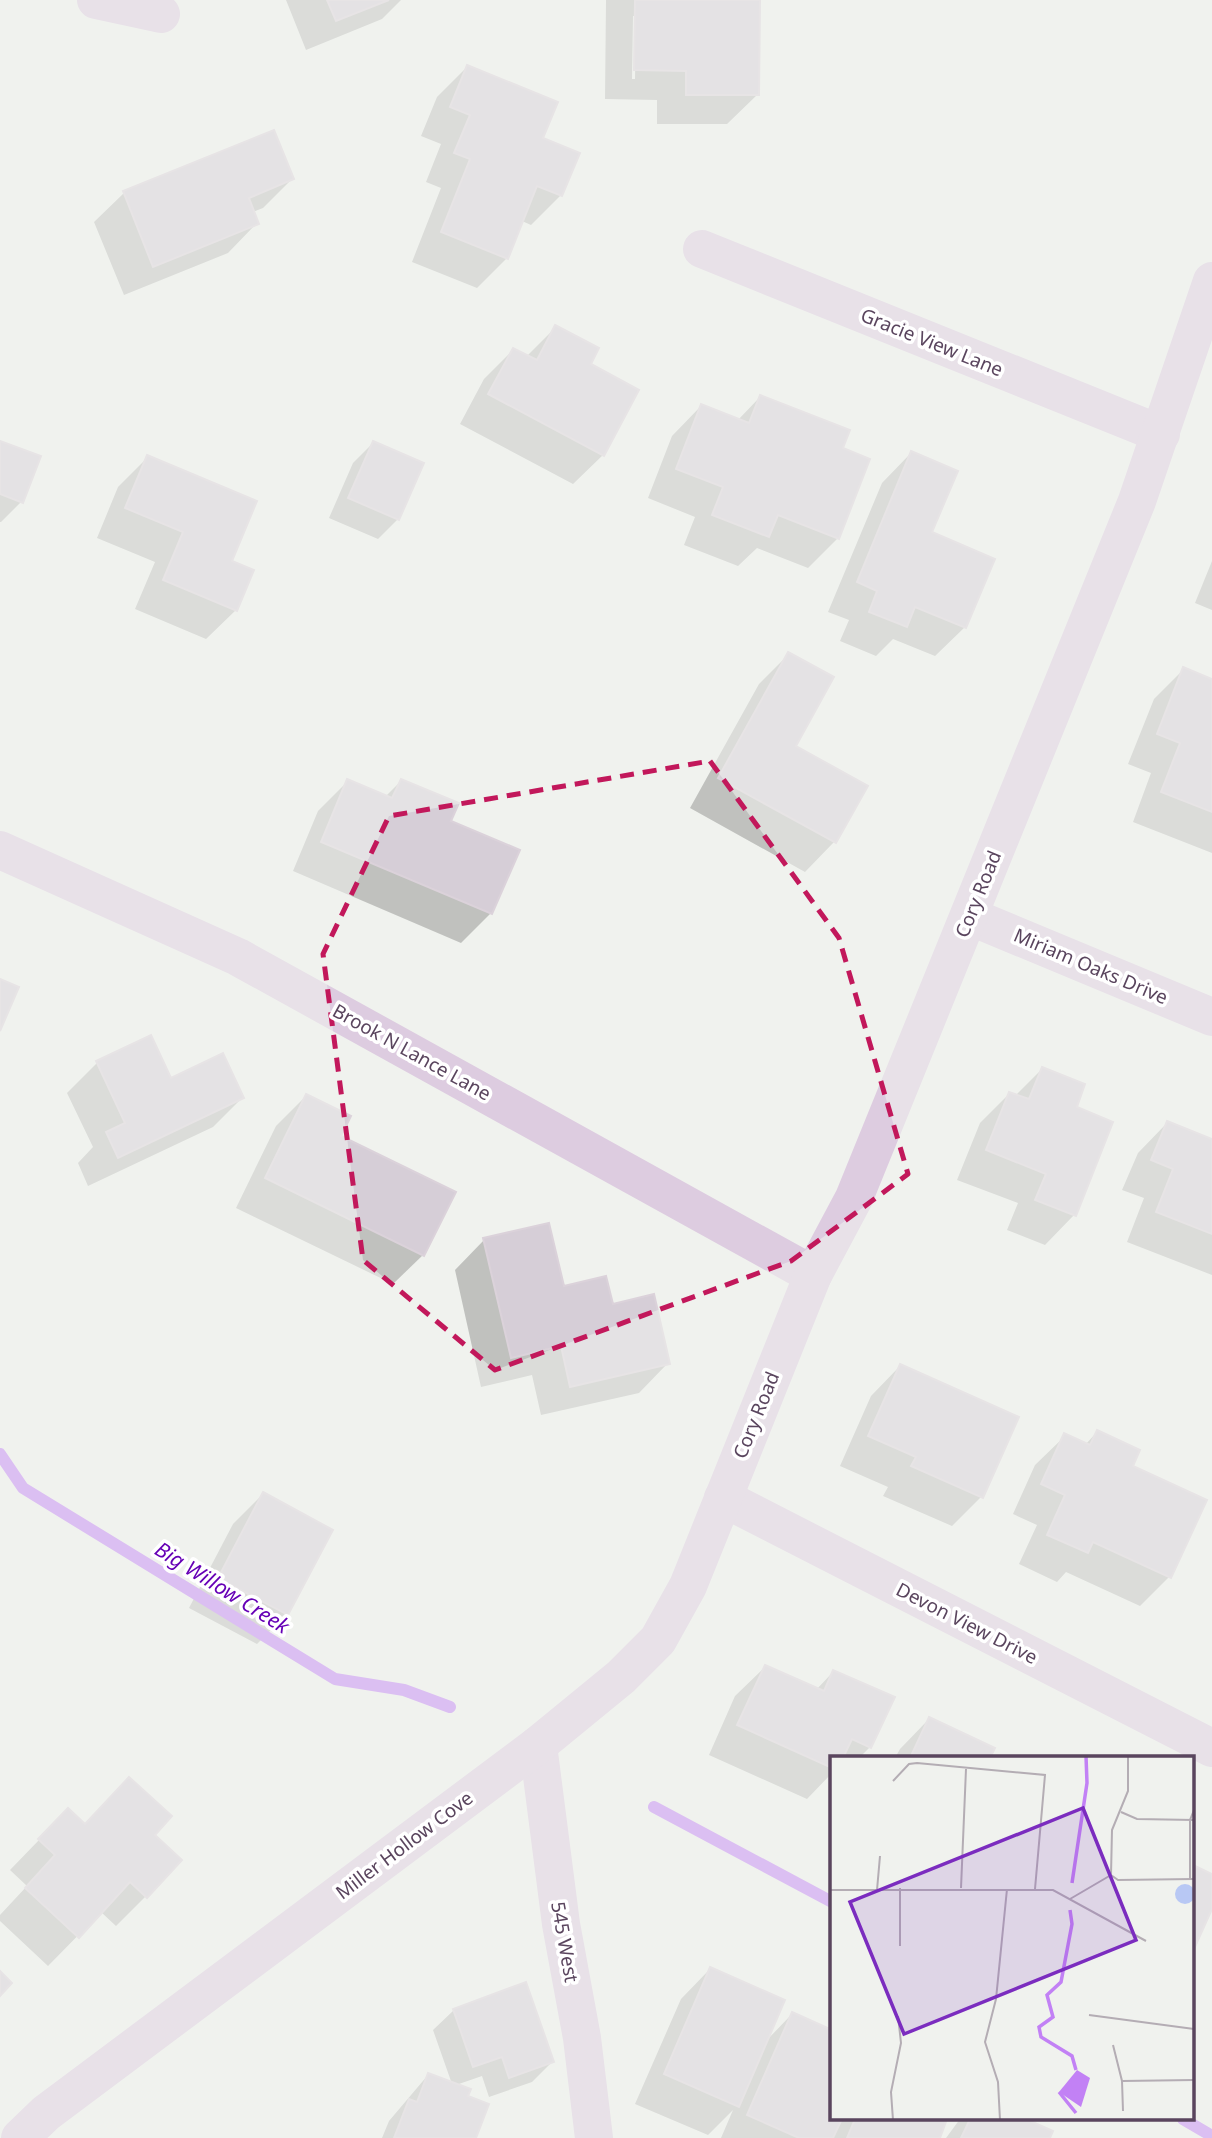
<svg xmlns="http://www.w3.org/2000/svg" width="1212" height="2138" font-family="'Noto Sans',sans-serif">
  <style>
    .shadow { fill: #0003; fill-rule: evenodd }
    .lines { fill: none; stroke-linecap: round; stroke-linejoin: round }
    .stream { stroke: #c281f5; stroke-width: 12 }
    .building { fill: #d6ced7; stroke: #dbd2da; stroke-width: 2 }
    .minor { stroke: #ddcce0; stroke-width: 38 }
    .marked { fill: none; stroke: #c2185b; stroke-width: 5; stroke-dasharray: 14 9; stroke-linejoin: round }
    .labels { text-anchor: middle; stroke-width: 7; stroke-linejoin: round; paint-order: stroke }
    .street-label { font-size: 19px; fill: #5a455e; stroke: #fff }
    .water-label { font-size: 21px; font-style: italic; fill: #6600b6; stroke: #fff }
    .inset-river { fill: none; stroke: #c281f5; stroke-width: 3.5 }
    .inset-road { fill: none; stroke: #b4adb4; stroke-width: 2 }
    .view { fill: #7b2cbf; fill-opacity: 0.15; stroke: #7b2cbf; stroke-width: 3.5 }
    .inset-edge { fill: none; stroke: #5a455e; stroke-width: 3.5 }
  </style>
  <rect width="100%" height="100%" fill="#f0f2ee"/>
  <g class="shadow">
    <path d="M 286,0 L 401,0 L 382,19 L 306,50 Z"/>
    <path d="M 606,0 L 758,0 L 757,95 L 727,124 L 657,124 L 657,100 L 605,99 ZM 633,16 L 636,16 L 635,79 L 632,79 Z"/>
    <path d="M 467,67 L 541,139 L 561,195 L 531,225 L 522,221 L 507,258 L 477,288 L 412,262 L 441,188 L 426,182 L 441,144 L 421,136 L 437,97 Z"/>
    <path d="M 292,179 L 263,208 L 253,212 L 257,223 L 228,253 L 124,295 L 94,222 L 124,193 Z"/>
    <path d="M 556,327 L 603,455 L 573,484 L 460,424 L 484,379 L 513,350 L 526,357 Z"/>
    <path d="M 760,397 L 840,449 L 838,538 L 808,568 L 757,548 L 738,566 L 684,545 L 695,517 L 648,498 L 672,436 L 701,406 L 737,421 Z"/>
    <path d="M 0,443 L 21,502 L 1,522 L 0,522 Z"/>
    <path d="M 373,443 L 398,519 L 378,539 L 329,518 L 353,463 Z"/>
    <path d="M 911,453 L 929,533 L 965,627 L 935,656 L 893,639 L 876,656 L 840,641 L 849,620 L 828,612 L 882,483 Z"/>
    <path d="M 148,457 L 236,610 L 206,639 L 135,609 L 155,562 L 97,538 L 118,487 Z"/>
    <path d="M 1212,561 L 1212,610 L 1195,603 Z"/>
    <path d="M 789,654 L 793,746 L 865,787 L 834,842 L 805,872 L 690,808 L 759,684 Z"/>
    <path d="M 1184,669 L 1212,681 L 1212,853 L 1133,822 L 1151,773 L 1128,764 L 1154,699 Z"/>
    <path d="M 348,781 L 385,797 L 401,781 L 448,822 L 491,913 L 461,943 L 293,871 L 318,811 Z"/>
    <path d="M 97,1063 L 242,1098 L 213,1127 L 88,1186 L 78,1163 L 93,1147 L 67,1093 Z"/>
    <path d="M 1042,1069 L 1074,1108 L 1074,1215 L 1045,1245 L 1007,1230 L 1018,1203 L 957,1180 L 980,1123 L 1009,1094 L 1015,1096 Z"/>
    <path d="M 306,1096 L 423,1255 L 393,1284 L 236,1208 L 276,1126 Z"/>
    <path d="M 1167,1123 L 1212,1141 L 1212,1275 L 1127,1242 L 1144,1198 L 1122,1190 L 1138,1153 Z"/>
    <path d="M 484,1240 L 562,1288 L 611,1306 L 668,1363 L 639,1393 L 541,1415 L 532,1375 L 481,1387 L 455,1270 Z"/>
    <path d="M 900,1366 L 981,1497 L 952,1526 L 883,1496 L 888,1487 L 840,1466 L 871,1396 Z"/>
    <path d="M 1097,1432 L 1131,1467 L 1169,1577 L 1140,1606 L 1066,1572 L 1057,1582 L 1019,1564 L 1037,1525 L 1013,1514 L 1035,1465 L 1065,1436 L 1085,1445 Z"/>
    <path d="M 263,1494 L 287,1614 L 257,1644 L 189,1608 L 233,1524 Z"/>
    <path d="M 765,1667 L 816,1690 L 833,1672 L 870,1747 L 859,1758 L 832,1758 L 832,1773 L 807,1799 L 709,1755 L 735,1696 Z"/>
    <path d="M 929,1719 L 993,1748 L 988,1758 L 895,1758 L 900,1749 Z"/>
    <path d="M 68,1810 L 84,1826 L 152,1835 L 146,1896 L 116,1926 L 101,1912 L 48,1966 L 0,1921 L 0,1915 L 27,1886 L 10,1870 Z"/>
    <path d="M 1193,1867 L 1212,1875 L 1212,1905 L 1193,1947 Z"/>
    <path d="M 710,1969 L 766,2041 L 792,2014 L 832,2032 L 832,2119 L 945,2119 L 938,2138 L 721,2138 L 733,2110 L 708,2135 L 635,2104 L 681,1999 Z"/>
    <path d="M 454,2010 L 552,2062 L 532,2082 L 489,2097 L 482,2076 L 456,2085 L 465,2097 L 474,2138 L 382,2138 L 389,2121 L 428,2075 L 452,2084 L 433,2030 Z"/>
    <path d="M 960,2119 L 1022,2119 L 1051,2132 L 1048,2138 L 946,2138 Z"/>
  </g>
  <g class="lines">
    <g class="stream">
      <path d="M 0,1454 L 23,1488 L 335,1679 L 404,1690 L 450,1707"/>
      <path d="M 654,1807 L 832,1902"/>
      <path d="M 1183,2119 L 1212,2136"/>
    </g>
  </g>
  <g class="building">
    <path d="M 327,0 L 389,0 L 336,21 Z"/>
    <path d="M 635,0 L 760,0 L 759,95 L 686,95 L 686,71 L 634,70 Z"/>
    <path d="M 467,65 L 558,102 L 543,138 L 580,153 L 562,196 L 537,186 L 508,259 L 441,232 L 470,159 L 454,153 L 470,115 L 450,107 Z"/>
    <path d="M 274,130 L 294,179 L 249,198 L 259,224 L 153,267 L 123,191 Z"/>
    <path d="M 555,325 L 599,348 L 591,364 L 639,390 L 604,456 L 488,394 L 513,348 L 537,360 Z"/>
    <path d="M 760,395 L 850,430 L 843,448 L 870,459 L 839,539 L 778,515 L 769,537 L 712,515 L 723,487 L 676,469 L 701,404 L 749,423 Z"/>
    <path d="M 0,441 L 41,456 L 23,503 L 0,494 Z"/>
    <path d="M 373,441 L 424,463 L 399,520 L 348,498 Z"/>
    <path d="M 911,451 L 958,471 L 932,532 L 995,559 L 966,628 L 915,607 L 907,627 L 869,612 L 877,591 L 857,582 Z"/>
    <path d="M 147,455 L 257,501 L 232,561 L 254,570 L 237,611 L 163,580 L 183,532 L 125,508 Z"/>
    <path d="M 788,652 L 834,677 L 796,746 L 868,786 L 836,843 L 718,778 Z"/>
    <path d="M 1183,667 L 1212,679 L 1212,812 L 1161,792 L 1180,743 L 1157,734 Z"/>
    <path d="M 347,779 L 392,798 L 401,779 L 459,803 L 451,821 L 520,850 L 492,914 L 321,842 Z"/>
    <path d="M 0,979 L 19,987 L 0,1031 Z"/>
    <path d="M 151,1035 L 171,1078 L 223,1053 L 244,1098 L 118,1158 L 106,1132 L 125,1123 L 96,1061 Z"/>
    <path d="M 1042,1067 L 1085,1084 L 1077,1107 L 1113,1122 L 1076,1216 L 1035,1200 L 1046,1174 L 986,1150 L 1009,1092 L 1029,1099 Z"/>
    <path d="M 306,1094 L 351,1116 L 341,1136 L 456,1192 L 424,1256 L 265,1178 Z"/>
    <path d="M 1167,1121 L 1212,1139 L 1212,1234 L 1156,1212 L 1173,1169 L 1151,1160 Z"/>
    <path d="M 549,1223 L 564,1286 L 606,1276 L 613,1304 L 654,1294 L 670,1364 L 570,1387 L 561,1346 L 511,1358 L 483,1238 Z"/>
    <path d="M 900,1364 L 1019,1417 L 983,1498 L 911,1466 L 916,1457 L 868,1436 Z"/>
    <path d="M 1097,1430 L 1140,1450 L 1133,1466 L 1207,1500 L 1171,1578 L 1093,1542 L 1088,1553 L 1047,1535 L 1065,1495 L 1041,1484 L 1064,1433 L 1090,1445 Z"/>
    <path d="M 263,1492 L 333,1530 L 288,1615 L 218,1578 Z"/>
    <path d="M 765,1665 L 824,1691 L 833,1670 L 895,1697 L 871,1748 L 852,1739 L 843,1758 L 832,1758 L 832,1768 L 737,1725 Z"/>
    <path d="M 929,1717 L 995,1748 L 990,1758 L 910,1758 Z"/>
    <path d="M 129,1777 L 172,1816 L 155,1835 L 182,1860 L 147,1898 L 130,1882 L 79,1938 L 25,1888 L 55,1855 L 38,1839 L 68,1808 L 85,1824 Z"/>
    <path d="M 1193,1865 L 1212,1874 L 1212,1909 L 1194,1949 Z"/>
    <path d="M 710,1967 L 785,2000 L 739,2107 L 664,2074 Z"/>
    <path d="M 0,1971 L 12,1983 L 0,1996 Z"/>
    <path d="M 526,1982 L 554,2062 L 509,2078 L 502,2057 L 473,2067 L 453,2009 Z"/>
    <path d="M 792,2012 L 832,2030 L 832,2119 L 842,2119 L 833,2138 L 799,2138 L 747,2115 Z"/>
    <path d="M 428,2073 L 471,2089 L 468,2096 L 489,2104 L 476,2138 L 394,2138 L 409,2099 L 417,2102 Z"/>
    <path d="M 855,2119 L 947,2119 L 940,2138 L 847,2138 Z"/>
    <path d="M 970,2119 L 1026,2119 L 1053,2131 L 1050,2138 L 961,2138 Z"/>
  </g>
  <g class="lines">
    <g class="minor">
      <path d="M 96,0 L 161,14"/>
      <path d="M 702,249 L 1161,434"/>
      <path d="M 0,850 L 238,957 L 813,1275"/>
      <path d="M 969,916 L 1212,1017"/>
      <path d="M 723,1498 L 1212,1748"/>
      <path d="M 538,1745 L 561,1924 L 582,2038 L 594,2138"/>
      <path d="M 20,2138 L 46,2113 L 538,1745 L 621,1677 L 658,1640 L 688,1586 L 813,1275 L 854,1198 L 1137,501 L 1212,281"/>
    </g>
  </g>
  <path d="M0 0H1212V2138H0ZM 710,761 L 839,938 L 908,1174 L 791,1261 L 495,1370 L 363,1260 L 323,954 L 389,816 Z" fill="#f0f2ee" fill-opacity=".55" fill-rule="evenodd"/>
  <path class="marked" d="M 710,761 L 839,938 L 908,1174 L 791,1261 L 495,1370 L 363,1260 L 323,954 L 389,816 Z"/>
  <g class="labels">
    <g class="street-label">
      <text transform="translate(932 342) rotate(22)" y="7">Gracie View Lane</text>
      <text transform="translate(978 894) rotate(-68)" y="7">Cory Road</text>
      <text transform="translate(1091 966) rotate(23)" y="7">Miriam Oaks Drive</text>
      <text transform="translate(412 1052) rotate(29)" y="7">Brook N Lance Lane</text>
      <text transform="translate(756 1415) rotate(-68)" y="7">Cory Road</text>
      <text transform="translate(967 1623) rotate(27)" y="7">Devon View Drive</text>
      <text transform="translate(404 1845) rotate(-37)" y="7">Miller Hollow Cove</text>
      <text transform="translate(565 1942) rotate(80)" y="7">545 West</text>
    </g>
    <g class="water-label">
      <text transform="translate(222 1588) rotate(32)" y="7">Big Willow Creek</text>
    </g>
  </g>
  <g transform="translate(830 1756)">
    <rect width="364" height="364" fill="#f0f2ee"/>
    <path d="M345 138a10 10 0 1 1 20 0a10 10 0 1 1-20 0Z" fill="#b8c8f4"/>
    <path d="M 247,314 L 260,322 L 251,351 L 229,336 Z" fill="#c281f5"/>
    <path class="inset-river" d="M 242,127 L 257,27 L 256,0M 240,154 L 242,168 L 231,226 L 217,239 L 223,261 L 209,271 L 211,281 L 242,300 L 246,314M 229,336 L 246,357"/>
    <path class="inset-road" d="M 63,25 L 79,8 L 87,7 L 215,19 L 205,133M 291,56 L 307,63 L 364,64M 281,119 L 282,74 L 298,35 L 298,0M 281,119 L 288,124 L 364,123M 360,123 L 360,64 L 364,54M 70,132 L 70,190M 131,132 L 136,13M 0,134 L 223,134 L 316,185M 47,134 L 50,100M 240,143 L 281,119M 259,259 L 364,273M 283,289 L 292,325 L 293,355M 292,325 L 364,324M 63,364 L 61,336 L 71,287 L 68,260M 170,364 L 168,326 L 155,286 L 166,243 L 177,133"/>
    <path class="view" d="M 253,52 L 306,184 L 74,278 L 20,146 Z"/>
    <rect width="364" height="364" class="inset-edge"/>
  </g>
</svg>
